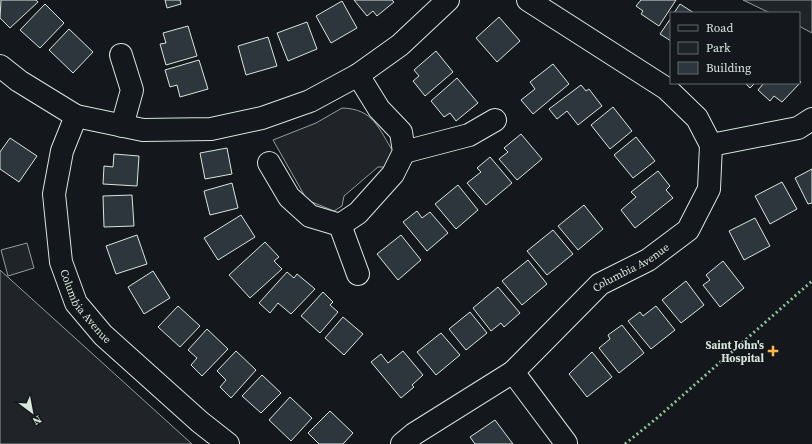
<svg xmlns="http://www.w3.org/2000/svg" width="812" height="444" font-family="'Source Serif 4',serif">
  <style>
    .green { fill: #202428; stroke: #939e99 }
    .building { fill: #2c363c; stroke: #d8e6dc }
    .lines { fill: none; stroke-linecap: round; stroke-linejoin: round }
    .minor-casing { stroke: #d8e6dc; stroke-width: 24 }
    .minor { stroke: #14181c; stroke-width: 22 }
    .hedge { stroke: #8ac095; stroke-width: 3; stroke-dasharray: 2 3; stroke-linecap: butt }
    .poi-dot { fill: #ffb74d; stroke: #14181c; stroke-width: 1.5 }
    .labels { text-anchor: middle; stroke-width: 3; stroke-linejoin: round; paint-order: stroke }
    .street-label { font-size: 11px; fill: #d8e6dc; stroke: #14181c }
    .poi-label { font-size: 11px; font-weight: bold; fill: #d8e6dc; stroke: #14181c; text-anchor: end }
  </style>
  <rect width="100%" height="100%" fill="#14181c"/>
  <g class="green">
    <path d="M 743,0 L 812,0 L 812,33 L 799,26 L 799,13 L 770,13 Z"/>
    <path d="M 342,108 C 374,109 378,128 394,153 L 386,167 L 378,167 L 344,196 L 342,206 L 334,211 L 307,200 L 273,140 L 316,123 Z"/>
    <path d="M 27,243 L 34,268 L 8,276 L 1,250 Z"/>
    <path d="M 0,270 L 192,444 L 0,444 Z"/>
  </g>
  <g class="building">
    <path d="M 1,0 L 36,0 L 38,2 L 10,28 L 0,18 Z"/>
    <path d="M 165,0 L 180,0 L 181,4 L 167,8 Z"/>
    <path d="M 354,0 L 392,0 L 394,2 L 377,16 L 373,11 L 367,16 Z"/>
    <path d="M 641,0 L 676,0 L 659,26 L 641,14 L 643,11 L 636,6 Z"/>
    <path d="M 342,1 L 357,28 L 331,43 L 316,16 Z"/>
    <path d="M 45,4 L 64,23 L 40,48 L 20,30 Z"/>
    <path d="M 680,4 L 694,13 L 674,13 Z"/>
    <path d="M 499,17 L 520,41 L 497,62 L 476,38 Z"/>
    <path d="M 671,18 L 671,41 L 660,34 Z"/>
    <path d="M 307,22 L 317,49 L 288,61 L 277,33 Z"/>
    <path d="M 188,26 L 197,56 L 166,65 L 160,44 L 166,43 L 163,33 Z"/>
    <path d="M 69,29 L 93,52 L 73,73 L 49,50 Z"/>
    <path d="M 268,37 L 277,66 L 246,75 L 238,46 Z"/>
    <path d="M 436,51 L 453,72 L 425,96 L 413,81 L 419,76 L 414,70 Z"/>
    <path d="M 199,60 L 208,89 L 180,97 L 177,85 L 170,87 L 165,70 Z"/>
    <path d="M 553,64 L 569,84 L 533,114 L 521,100 L 535,89 L 530,82 Z"/>
    <path d="M 457,78 L 478,103 L 456,121 L 450,113 L 444,117 L 431,101 Z"/>
    <path d="M 799,80 L 801,82 L 782,102 L 774,96 L 770,101 L 758,90 L 764,83 L 799,83 Z"/>
    <path d="M 745,83 L 755,83 L 750,88 Z"/>
    <path d="M 581,85 L 586,91 L 589,89 L 602,106 L 578,125 L 567,111 L 557,119 L 549,109 Z"/>
    <path d="M 613,107 L 632,131 L 610,149 L 591,125 Z"/>
    <path d="M 521,134 L 542,159 L 517,180 L 499,159 L 508,152 L 504,148 Z"/>
    <path d="M 636,137 L 655,161 L 633,178 L 614,155 Z"/>
    <path d="M 10,138 L 37,156 L 19,182 L 0,169 L 0,152 Z"/>
    <path d="M 227,148 L 232,174 L 205,179 L 200,153 Z"/>
    <path d="M 114,154 L 139,156 L 137,186 L 103,184 L 104,166 L 113,167 Z"/>
    <path d="M 490,157 L 512,183 L 486,205 L 467,183 L 481,172 L 477,168 Z"/>
    <path d="M 812,169 L 812,203 L 808,204 L 795,178 Z"/>
    <path d="M 658,171 L 670,186 L 666,190 L 673,198 L 635,228 L 621,210 L 636,197 L 631,192 Z"/>
    <path d="M 782,182 L 797,209 L 770,224 L 755,196 Z"/>
    <path d="M 232,183 L 238,208 L 210,215 L 204,191 Z"/>
    <path d="M 458,185 L 478,210 L 456,229 L 435,204 Z"/>
    <path d="M 132,195 L 134,226 L 104,227 L 103,196 Z"/>
    <path d="M 584,205 L 603,229 L 578,250 L 558,226 Z"/>
    <path d="M 417,211 L 422,218 L 430,212 L 448,233 L 427,251 L 403,222 Z"/>
    <path d="M 241,215 L 255,237 L 218,260 L 204,238 Z"/>
    <path d="M 755,218 L 770,246 L 744,260 L 729,231 Z"/>
    <path d="M 553,230 L 573,254 L 547,275 L 527,251 Z"/>
    <path d="M 137,235 L 147,264 L 116,274 L 106,246 Z"/>
    <path d="M 401,235 L 421,260 L 398,280 L 377,254 Z"/>
    <path d="M 265,242 L 279,257 L 274,261 L 282,269 L 250,298 L 229,275 Z"/>
    <path d="M 528,260 L 547,284 L 522,305 L 502,281 Z"/>
    <path d="M 723,261 L 744,288 L 720,307 L 703,285 L 710,280 L 706,275 Z"/>
    <path d="M 153,271 L 170,298 L 144,314 L 128,287 Z"/>
    <path d="M 287,272 L 294,278 L 297,274 L 315,289 L 291,314 L 278,303 L 270,313 L 259,303 Z"/>
    <path d="M 686,281 L 704,305 L 681,323 L 662,300 Z"/>
    <path d="M 498,287 L 520,313 L 504,327 L 501,323 L 491,331 L 473,308 Z"/>
    <path d="M 323,292 L 333,302 L 330,305 L 338,312 L 320,333 L 301,316 Z"/>
    <path d="M 178,306 L 200,326 L 180,347 L 158,327 Z"/>
    <path d="M 656,306 L 675,330 L 651,349 L 628,321 L 640,312 L 643,316 Z"/>
    <path d="M 470,312 L 487,333 L 466,350 L 449,329 Z"/>
    <path d="M 343,317 L 363,334 L 344,355 L 325,338 Z"/>
    <path d="M 622,325 L 644,353 L 619,373 L 599,348 L 610,339 L 608,335 Z"/>
    <path d="M 207,329 L 228,349 L 202,376 L 191,365 L 197,358 L 188,350 Z"/>
    <path d="M 441,333 L 460,355 L 436,375 L 417,352 Z"/>
    <path d="M 236,351 L 256,370 L 231,398 L 220,387 L 226,380 L 217,371 Z"/>
    <path d="M 403,351 L 423,375 L 412,385 L 414,387 L 401,398 L 371,362 L 381,354 L 388,363 Z"/>
    <path d="M 592,352 L 612,377 L 587,397 L 569,374 Z"/>
    <path d="M 262,375 L 281,393 L 261,413 L 242,396 Z"/>
    <path d="M 290,397 L 312,418 L 291,441 L 269,420 Z"/>
    <path d="M 330,411 L 353,433 L 343,444 L 319,444 L 308,433 Z"/>
    <path d="M 495,420 L 513,444 L 475,444 L 470,437 Z"/>
  </g>
  <g class="lines">
    <defs>
      <g id="minor">
        <path d="M 121,55 L 132,90 L 122,126"/>
        <path d="M 0,66 L 19,81 L 76,116 L 143,130 L 211,129 L 262,118 L 310,101 L 358,75 L 400,45 L 448,0"/>
        <path id="s1" d="M 76,116 L 62,151 L 54,194 L 61,262 L 76,303 L 103,335 L 200,422 L 228,444"/>
        <path d="M 711,145 L 798,128 L 812,119"/>
        <path d="M 404,152 L 469,135 L 495,120"/>
        <path d="M 269,163 L 289,197 L 310,216 L 340,225 L 358,213 L 393,174 L 404,152 L 401,132 L 379,109 L 358,75"/>
        <path d="M 340,225 L 358,274"/>
        <path d="M 513,372 L 566,443"/>
        <path id="s2" d="M 402,444 L 414,434 L 513,372 L 600,284 L 648,260 L 688,230 L 709,189 L 711,145 L 697,118 L 667,89 L 528,0"/>
      </g>
    </defs>
    <use href="#minor" class="minor-casing"/>
    <use href="#minor" class="minor"/>
    <path class="hedge" d="M 625,444 L 657,418 L 812,281"/>
  </g>
  <path class="poi-dot" d="M771 345h4v4h4v4h-4v4h-4v-4h-4v-4h4z"/>
  <g class="labels">
    <g class="street-label">
      <text dy="4" stroke="none"><textPath href="#s2" startOffset="291">Columbia Avenue</textPath></text>
      <text dy="4" stroke="none"><textPath href="#s1" startOffset="201">Columbia Avenue</textPath></text>
    </g>
    <g class="poi-label">
      <text x="764" y="349">Saint John's<tspan x="764" dy="13">Hospital</tspan></text>
    </g>
  </g>
  <rect x="670" y="12" width="130" height="72" fill="#14181c" stroke="#626a69"/>
  <rect x="678" y="25" width="20" height="6" fill="#14181c" stroke="#626a69"/>
  <text x="706" y="32" font-size="12" fill="#d8e6dc">Road</text>
  <rect x="678" y="42" width="20" height="12" fill="#202428" stroke="#626a69"/>
  <text x="706" y="52" font-size="12" fill="#d8e6dc">Park</text>
  <rect x="678" y="62" width="20" height="12" fill="#2c363c" stroke="#626a69"/>
  <text x="706" y="72" font-size="12" fill="#d8e6dc">Building</text>
  <g transform="translate(32 412) rotate(148)" stroke="#14181c" stroke-width="3" paint-order="stroke">
  <path d="M0-3L7 15L0 10L-7 15Z" fill="#d8e6dc"/>
  <text y="-6" font-size="11" font-weight="bold" text-anchor="middle" fill="#d8e6dc">N</text>
  </g>
</svg>
